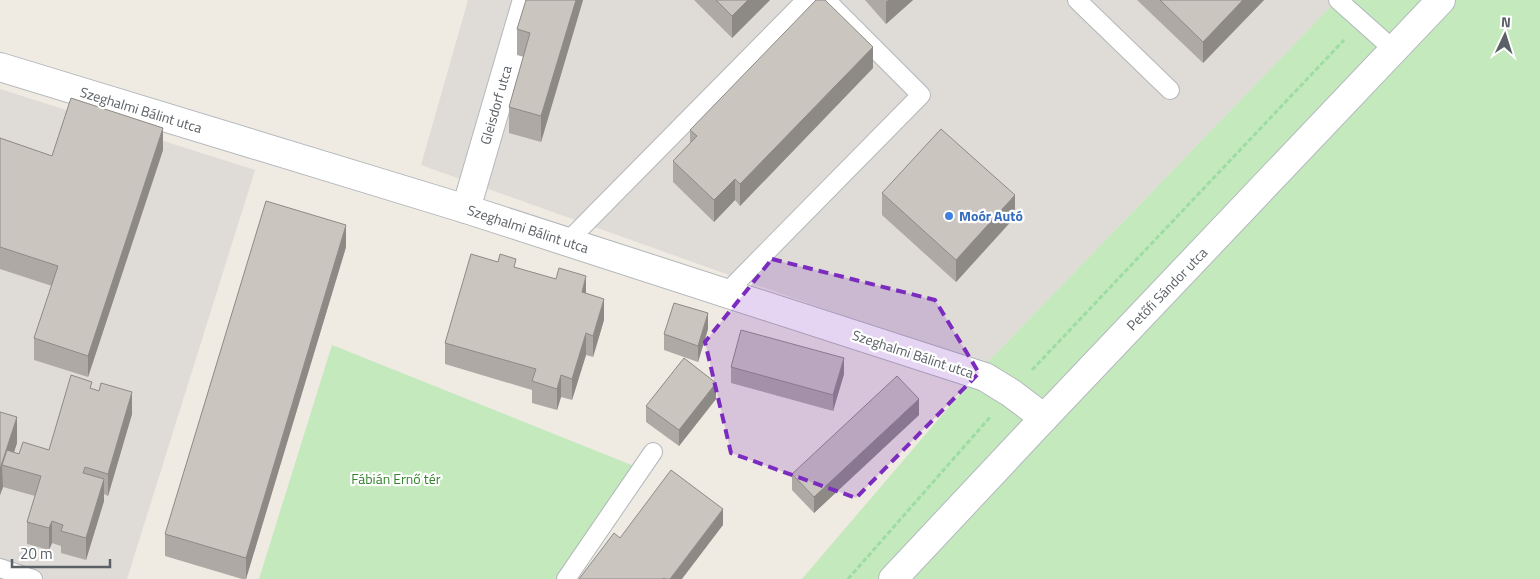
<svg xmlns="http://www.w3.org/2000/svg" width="1540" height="579" font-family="'Titillium Web',sans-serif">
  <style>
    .industrial { fill: #dfdcd7 }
    .green { fill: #c3e9bc }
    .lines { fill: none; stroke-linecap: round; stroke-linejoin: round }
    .service-casing { stroke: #b3b7bb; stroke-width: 20 }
    .minor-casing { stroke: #b3b7bb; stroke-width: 30 }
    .secondary-casing { stroke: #b4b9be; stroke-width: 30 }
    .path { stroke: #9edca5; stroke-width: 3; stroke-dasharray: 5 2.5; stroke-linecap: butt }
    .service { stroke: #fff; stroke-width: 18 }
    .minor { stroke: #fff; stroke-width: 28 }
    .secondary { stroke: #fff; stroke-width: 28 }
    .wall { fill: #aea9a4 }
    .shaded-wall { fill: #8d8a86 }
    .building { fill: #cac5bf; stroke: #8d8a86 }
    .marked { fill: #7b2cbf; fill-opacity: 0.2; stroke: #7b2cbf; stroke-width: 4; stroke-dasharray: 10 6; stroke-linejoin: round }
    .shop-dot { fill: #3f7fe0; stroke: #fff; stroke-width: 2 }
    .labels { text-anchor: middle; stroke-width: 4.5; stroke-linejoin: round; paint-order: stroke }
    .street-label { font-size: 14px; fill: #5a6065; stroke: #fff }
    .shop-label { font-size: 14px; font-weight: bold; fill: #366cbe; stroke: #fff; text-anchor: start }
    .park-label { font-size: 14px; fill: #34822c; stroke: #fff }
  </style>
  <rect width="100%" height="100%" fill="#efeae2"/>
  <g class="industrial">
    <path d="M 468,0 L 1337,0 L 984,366 L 421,165 Z"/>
    <path d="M 0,89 L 255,170 L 127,579 L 0,579 Z"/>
  </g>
  <g class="green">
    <path d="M 1337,0 L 1540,0 L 1540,579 L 802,579 L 984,366 Z"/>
    <path d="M 332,345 L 634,466 L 556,579 L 259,579 Z"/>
  </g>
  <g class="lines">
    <defs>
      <g id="service">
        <path d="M 1077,0 L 1170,90"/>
        <path d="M 1338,0 L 1394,50"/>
        <path d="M 567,242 L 806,0"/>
        <path d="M 726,293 L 921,95 L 826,0"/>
        <path d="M 0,568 L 33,579"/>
        <path d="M 566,579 L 653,452"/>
      </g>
      <g id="minor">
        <path d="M 0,67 L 466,209 L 985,377 L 1011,393 L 1044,418"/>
        <path d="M 466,209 L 527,0"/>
      </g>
      <path id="secondary" d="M 893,579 L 1044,418 L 1441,0"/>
    </defs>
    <use href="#service" class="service-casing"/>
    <use href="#minor" class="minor-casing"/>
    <use href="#secondary" class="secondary-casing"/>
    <g class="path">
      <path d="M 1032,370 L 1344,40"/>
      <path d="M 848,579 L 991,416"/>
    </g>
    <use href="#service" class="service"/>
    <use href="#minor" class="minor"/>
    <use href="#secondary" class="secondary"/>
  </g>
  <g class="wall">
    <path d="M 583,0 L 541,142 L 509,133 L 509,107 L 524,57 L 517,55 L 517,29 Z"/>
    <path d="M 694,0 L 770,0 L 732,38 Z"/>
    <path d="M 865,0 L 913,0 L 886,24 Z"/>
    <path d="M 1137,0 L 1264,0 L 1203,63 Z"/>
    <path d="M 873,68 L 740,206 L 735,200 L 714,222 L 673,182 L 673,161 L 690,143 L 690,130 Z"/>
    <path d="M 0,138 L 52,156 L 163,150 L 88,377 L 34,360 L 34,338 L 52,286 L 0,269 Z"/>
    <path d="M 882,193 L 1015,217 L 956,282 L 882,215 Z"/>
    <path d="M 346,247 L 246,579 L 242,579 L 165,556 L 165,534 Z"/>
    <path d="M 516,268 L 586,293 L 604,320 L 593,357 L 586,355 L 572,400 L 561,397 L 557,410 L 532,403 L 532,390 L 445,364 L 445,343 Z"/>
    <path d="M 708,329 L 698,362 L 664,350 L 664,334 Z"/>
    <path d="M 731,367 L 844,374 L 833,411 L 731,383 Z"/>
    <path d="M 92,389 L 132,414 L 108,496 L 104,494 L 104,501 L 86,560 L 61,553 L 61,546 L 52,543 L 49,550 L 27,544 L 27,522 L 35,496 L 3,487 L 0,495 L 0,412 L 17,443 L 14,452 L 19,454 L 49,450 Z"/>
    <path d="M 716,399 L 679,446 L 646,422 L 646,406 Z"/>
    <path d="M 919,415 L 814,513 L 792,490 L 792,474 Z"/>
  </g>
  <g class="shaded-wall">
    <path d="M 576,0 L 583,0 L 541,142 L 541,116 Z"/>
    <path d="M 748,0 L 770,0 L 732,38 L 732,16 Z"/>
    <path d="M 888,0 L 913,0 L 886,24 L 886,2 Z"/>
    <path d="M 1243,0 L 1264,0 L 1203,63 L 1203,42 Z"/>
    <path d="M 873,47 L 873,68 L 740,206 L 740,184 Z"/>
    <path d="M 163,128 L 163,150 L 88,377 L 88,356 Z"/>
    <path d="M 735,179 L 735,200 L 714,222 L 714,200 Z"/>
    <path d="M 1015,195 L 1015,217 L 956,282 L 956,260 Z"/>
    <path d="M 346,225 L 346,247 L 246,579 L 246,558 Z"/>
    <path d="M 586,276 L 586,298 L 582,292 Z"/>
    <path d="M 604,299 L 604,320 L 593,357 L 593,336 Z"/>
    <path d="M 708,313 L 708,329 L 698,362 L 698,346 Z"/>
    <path d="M 586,333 L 586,355 L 572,400 L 572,379 Z"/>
    <path d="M 844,358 L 844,374 L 833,411 L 833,395 Z"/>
    <path d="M 561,375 L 561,397 L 557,410 L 557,389 Z"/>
    <path d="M 716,383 L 716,399 L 679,446 L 679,430 Z"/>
    <path d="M 132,392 L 132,414 L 108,496 L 108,474 Z"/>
    <path d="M 919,399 L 919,415 L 814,513 L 814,497 Z"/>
    <path d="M 17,417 L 17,443 L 9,467 L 2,465 L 3,487 L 0,495 L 0,469 Z"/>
    <path d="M 104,479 L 104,501 L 86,560 L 86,538 Z"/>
    <path d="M 723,509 L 723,525 L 682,579 L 670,579 Z"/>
    <path d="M 52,521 L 52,543 L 49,550 L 49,528 Z"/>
  </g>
  <g class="building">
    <path d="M 526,0 L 576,0 L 541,116 L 509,107 L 530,33 L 517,29 Z"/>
    <path d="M 716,0 L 748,0 L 732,16 Z"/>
    <path d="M 816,0 L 825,0 L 873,47 L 740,184 L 735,179 L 714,200 L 673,161 L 697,136 L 690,130 Z"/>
    <path d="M 1160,0 L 1243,0 L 1203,42 Z"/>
    <path d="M 71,98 L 163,128 L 88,356 L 34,338 L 58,266 L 0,247 L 0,138 L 52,156 Z"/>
    <path d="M 941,129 L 1015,195 L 956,260 L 882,193 Z"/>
    <path d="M 266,201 L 346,225 L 246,558 L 165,534 Z"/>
    <path d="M 471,254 L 498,262 L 500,254 L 516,259 L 514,267 L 556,279 L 559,268 L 586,276 L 582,292 L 604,299 L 593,336 L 586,333 L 572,379 L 561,375 L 557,389 L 532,381 L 536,369 L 445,343 Z"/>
    <path d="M 674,303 L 708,313 L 698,346 L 664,334 Z"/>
    <path d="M 741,330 L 844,358 L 833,395 L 731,367 Z"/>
    <path d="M 684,358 L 716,383 L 679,430 L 646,406 Z"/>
    <path d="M 71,375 L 92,382 L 90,388 L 99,391 L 101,383 L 132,392 L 108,474 L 85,467 L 83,473 L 104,479 L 86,538 L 61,531 L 63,525 L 52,521 L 49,528 L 27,522 L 41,476 L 2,465 L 7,450 L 19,454 L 23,442 L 49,450 Z"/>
    <path d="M 897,376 L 919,399 L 814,497 L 792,474 Z"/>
    <path d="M 0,412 L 17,417 L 0,469 Z"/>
    <path d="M 671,470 L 723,509 L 670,579 L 666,579 L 664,578 L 663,579 L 579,579 L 614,533 L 620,538 Z"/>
  </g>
  <path class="marked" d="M 772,259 L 935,300 L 979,373 L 856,498 L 731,453 L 705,342 Z"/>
  <circle class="shop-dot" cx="949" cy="216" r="5"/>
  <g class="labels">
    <g class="street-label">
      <text transform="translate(496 105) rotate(-74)" y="5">Gleisdorf utca</text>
      <text transform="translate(141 110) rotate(17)" y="5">Szeghalmi Bálint utca</text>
      <text transform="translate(528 229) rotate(18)" y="5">Szeghalmi Bálint utca</text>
      <text transform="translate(1167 289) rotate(-46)" y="5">Petőfi Sándor utca</text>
      <text transform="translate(913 354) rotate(18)" y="5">Szeghalmi Bálint utca</text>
    </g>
    <g class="shop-label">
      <text x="959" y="221">Moór Autó</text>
    </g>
    <g class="park-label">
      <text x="396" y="484">Fábián Ernő tér</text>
    </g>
  </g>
  <g transform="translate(1505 35) rotate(4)" stroke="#ffffff" stroke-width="4" paint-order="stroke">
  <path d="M0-4L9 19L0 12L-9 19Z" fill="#5a6065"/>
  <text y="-8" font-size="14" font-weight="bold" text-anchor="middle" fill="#5a6065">N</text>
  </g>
  <path d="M12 559v8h98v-8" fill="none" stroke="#5a6065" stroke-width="2.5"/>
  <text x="20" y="559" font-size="15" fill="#5a6065" stroke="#ffffff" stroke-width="4" paint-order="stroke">20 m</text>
</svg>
